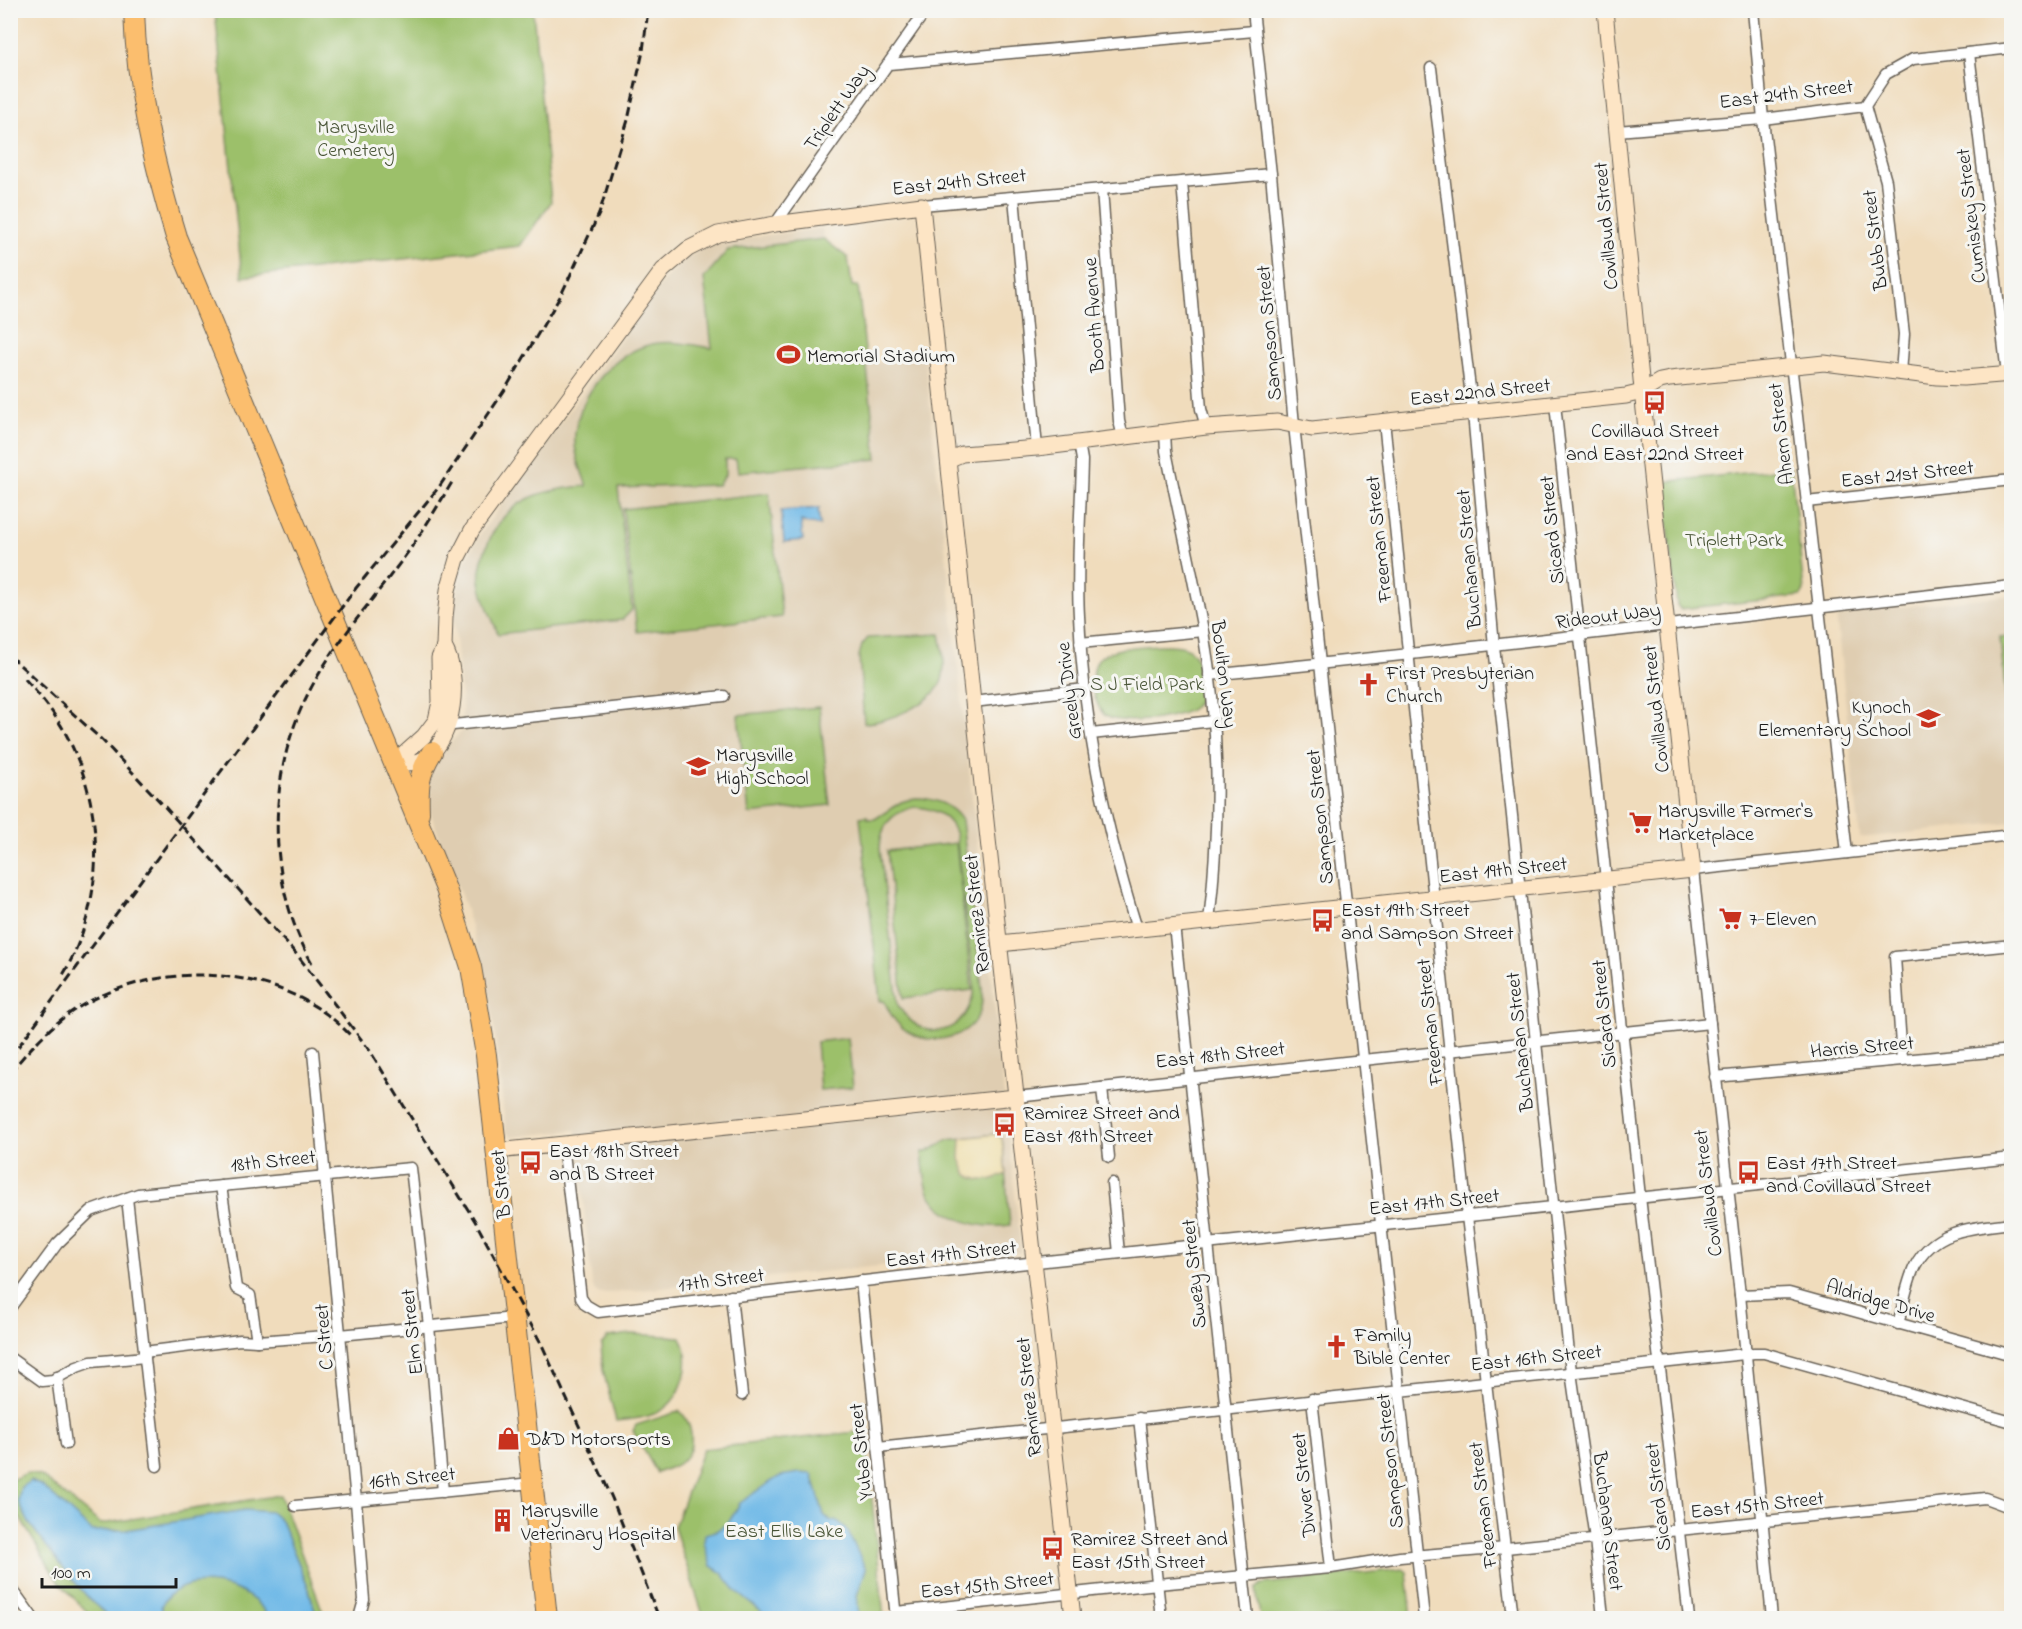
<svg xmlns="http://www.w3.org/2000/svg" width="2022" height="1629" font-family="'Indie Flower',sans-serif">
  <style>
    .built { fill: #dfcdb1 }
    .green { fill: #9cc06a; stroke: #5c6e43; stroke-width: 1.5; fill-rule: evenodd }
    .sand { fill: #eeda9e; stroke: #857b5d; stroke-width: 1.5 }
    .water { fill: #6fb9e7; stroke: #466a82; stroke-width: 1.5 }
    .lines { fill: none; stroke-linecap: round; stroke-linejoin: round }
    .street-casing { stroke: #665f54; stroke-width: 13 }
    .secondary-casing { stroke: #665f54; stroke-width: 17 }
    .highway-casing { stroke: #665f54; stroke-width: 22 }
    .street { stroke: #fff; stroke-width: 10 }
    .secondary { stroke: #fde5c5; stroke-width: 15 }
    .highway { stroke: #fbbe6e; stroke-width: 20 }
    .rail { stroke: #1c1c1c; stroke-width: 3; stroke-dasharray: 9 4.5; stroke-linecap: butt }
    .labels { text-anchor: middle; stroke-width: 6; stroke-linejoin: round; paint-order: stroke }
    .street-label { font-size: 20px; fill: #1c1c1c; stroke: #f6f6f2 }
    .park-label { font-size: 20px; fill: #495537; stroke: #f6f6f2 }
    .poi-label { font-size: 20px; fill: #1c1c1c; stroke: #f6f6f2; text-anchor: start }
  </style>
  <rect width="100%" height="100%" fill="#f6f6f2"/>
  <filter id="ink" filterUnits="userSpaceOnUse"><feTurbulence type="fractalNoise" baseFrequency=".0167" numOctaves="2"/><feDisplacementMap in="SourceGraphic" scale="12" xChannelSelector="R" yChannelSelector="G"/><feConvolveMatrix kernelMatrix="1 2 1 2 8 2 1 2 1" color-interpolation-filters="sRGB"/></filter>
  <filter id="wash" filterUnits="userSpaceOnUse"><feTurbulence type="fractalNoise" baseFrequency=".008" numOctaves="4" result="noise"/><feDisplacementMap in="SourceGraphic" scale="24" xChannelSelector="R" yChannelSelector="G"/><feGaussianBlur stdDeviation="1.35" result="paint"/><feColorMatrix in="noise" values="0 0 0 0 0 0 0 0 0 0 0 0 0 0 0 0 0 1.4 0 .05"/><feComposite in="paint" operator="in"/></filter>
  <g filter="url(#wash)">
    <rect width="100%" height="100%" fill="#f0dcbc"/>
    <g class="built">
      <path d="M 822,229 L 824,239 L 848,258 L 852,286 L 858,286 L 867,363 L 887,361 L 887,356 L 924,351 L 1021,1252 L 600,1294 L 595,1291 L 592,1284 L 576,1130 L 512,1137 L 506,1132 L 493,1017 L 480,958 L 465,906 L 423,793 L 431,762 L 462,731 L 462,704 L 454,616 L 456,597 L 462,568 L 479,536 L 665,279 L 684,260 L 703,248 L 726,240 Z"/>
      <path d="M 2011,595 L 2011,822 L 1860,838 L 1836,614 Z"/>
    </g>
    <g class="green">
      <path d="M 215,11 L 533,11 L 551,202 L 520,246 L 242,277 Z"/>
      <path d="M 824,239 L 848,258 L 852,286 L 858,286 L 877,459 L 738,472 L 736,459 L 725,459 L 725,475 L 718,485 L 618,488 L 632,610 L 622,620 L 498,634 C 492,616 482,600 480,581 C 479,566 483,555 489,541 C 507,498 544,489 587,486 C 581,470 573,451 575,433 C 580,394 613,353 652,344 C 673,340 692,345 712,348 L 704,278 L 728,250 Z"/>
      <path d="M 1791,468 L 1804,591 L 1801,596 L 1680,609 L 1677,605 L 1663,482 Z"/>
      <path d="M 769,493 L 782,617 L 637,632 L 623,509 Z"/>
      <path d="M 940,634 C 943,649 946,664 942,680 C 935,703 886,723 864,723 L 859,656 L 862,645 L 868,638 Z"/>
      <path d="M 2011,636 L 2011,707 L 2007,708 L 2000,637 Z"/>
      <path d="M 1159,645 C 1168,645 1180,644 1187,648 C 1203,657 1208,695 1194,707 C 1180,720 1119,726 1104,715 C 1096,704 1092,693 1093,680 C 1093,674 1094,667 1097,661 C 1105,647 1145,646 1159,645 Z"/>
      <path d="M 819,707 L 830,805 L 749,814 L 738,715 Z"/>
      <path d="M 915,798 C 934,798 951,804 962,820 L 982,988 C 982,997 983,1007 978,1016 C 964,1040 930,1046 907,1031 C 895,1024 890,1013 884,1001 L 880,1001 L 860,817 L 867,816 L 868,819 L 875,819 L 901,802 ZM 914,807 C 934,808 950,816 956,835 L 974,986 C 971,1034 923,1048 898,1005 L 880,849 C 880,826 892,812 914,807 Z"/>
      <path d="M 956,843 L 972,990 L 903,998 L 887,851 Z"/>
      <path d="M 848,1038 L 853,1087 L 820,1090 L 816,1042 Z"/>
      <path d="M 996,1134 L 1002,1138 L 1010,1225 C 982,1230 941,1220 928,1190 C 924,1178 923,1164 922,1152 L 927,1152 L 948,1140 Z"/>
      <path d="M 631,1334 L 681,1337 C 694,1364 682,1403 654,1414 C 642,1419 629,1420 616,1421 L 603,1370 L 601,1345 L 608,1337 Z"/>
      <path d="M 680,1411 C 692,1423 697,1447 683,1460 C 676,1467 665,1469 657,1473 L 633,1431 L 636,1425 Z"/>
      <path d="M 865,1431 L 884,1618 L 704,1618 L 674,1527 L 703,1449 Z"/>
      <path d="M 27,1473 L 41,1476 L 101,1524 L 280,1495 L 325,1618 L 93,1618 L 57,1580 L 11,1503 L 11,1480 Z"/>
      <path d="M 1403,1569 L 1407,1572 L 1412,1618 L 1260,1618 L 1256,1589 L 1261,1584 Z"/>
    </g>
    <path class="sand" d="M 996,1134 L 1002,1138 L 1006,1174 C 991,1181 982,1183 967,1175 L 960,1159 L 961,1138 Z"/>
    <g class="water">
      <path d="M 820,508 L 818,510 L 820,525 L 809,524 L 801,521 L 803,540 L 784,542 L 781,511 Z"/>
      <path d="M 800,1473 L 812,1474 L 824,1515 L 831,1521 L 838,1521 L 847,1530 L 866,1569 L 857,1595 L 859,1618 L 769,1618 L 736,1591 L 722,1573 L 711,1566 L 704,1542 L 705,1534 L 716,1531 L 729,1522 L 740,1503 L 764,1486 L 780,1476 Z"/>
      <path d="M 31,1481 L 42,1486 L 92,1531 L 126,1530 L 245,1510 L 271,1512 L 281,1521 L 308,1586 L 317,1618 L 268,1618 C 254,1583 181,1567 161,1606 L 165,1618 L 111,1618 L 92,1602 L 67,1573 L 29,1523 L 18,1501 L 21,1487 Z"/>
    </g>
  </g>
  <g filter="url(#ink)">
    <g class="lines">
      <defs>
        <g id="street">
          <path d="M 1253,10 L 1271,174 L 1294,425 L 1424,1618"/>
          <path d="M 1753,10 L 1763,119 L 1847,853"/>
          <path d="M 1969,53 L 2007,374"/>
          <path d="M 889,64 L 1254,31"/>
          <path d="M 1431,68 L 1473,413 L 1494,646 L 1571,1372 L 1595,1539 L 1603,1618"/>
          <path d="M 1865,106 L 1886,181 L 1904,334 L 1901,373"/>
          <path d="M 1617,131 L 1763,119 L 1865,106 L 1886,74 L 1913,59 L 2012,48"/>
          <path d="M 1182,182 L 1201,409 L 1206,427"/>
          <path d="M 1102,189 L 1119,421 L 1123,437"/>
          <path d="M 1014,197 L 1037,448"/>
          <path d="M 922,205 L 1271,174"/>
          <path d="M 775,224 L 926,10"/>
          <path d="M 1555,404 L 1640,1197 L 1689,1618"/>
          <path d="M 1384,421 L 1467,1216 L 1513,1618"/>
          <path d="M 1165,432 L 1166,451 C 1178,511 1192,570 1203,631 C 1220,727 1220,826 1209,922"/>
          <path d="M 1079,443 L 1082,460 C 1081,512 1076,564 1079,616 C 1083,722 1105,827 1137,929"/>
          <path d="M 1806,502 L 2012,480"/>
          <path d="M 1080,643 L 1203,631"/>
          <path d="M 1209,675 C 1477,649 1744,615 2012,586"/>
          <path d="M 973,702 L 1085,689"/>
          <path d="M 444,726 L 724,696"/>
          <path d="M 1091,734 L 1213,721"/>
          <path d="M 1174,925 L 1248,1618"/>
          <path d="M 313,1052 L 356,1501 L 364,1600 L 359,1618"/>
          <path d="M 1902,1060 L 1895,957 L 2012,945"/>
          <path d="M 1715,1077 L 2012,1050"/>
          <path d="M 1102,1088 L 1109,1157"/>
          <path d="M 1016,1097 L 1710,1023"/>
          <path d="M 563,1144 L 581,1298 L 586,1305 L 598,1312 L 916,1275 L 2012,1158"/>
          <path d="M 1112,1183 L 1119,1253"/>
          <path d="M 221,1186 L 236,1288 L 250,1295 L 257,1341"/>
          <path d="M 127,1198 L 157,1466"/>
          <path d="M 861,1281 L 896,1618"/>
          <path d="M 1740,1295 L 1789,1293 L 2012,1355"/>
          <path d="M 731,1296 L 742,1395"/>
          <path d="M 10,1308 L 57,1244 L 91,1211 L 138,1194 L 411,1168 L 429,1326 L 443,1492"/>
          <path d="M 1898,1324 C 1903,1307 1907,1281 1915,1266 C 1935,1228 1973,1228 2012,1223"/>
          <path d="M 144,1352 L 240,1340 L 257,1341 L 340,1335 L 514,1318"/>
          <path d="M 10,1358 L 42,1381 L 53,1380 L 77,1367 L 91,1362 L 145,1357"/>
          <path d="M 57,1377 L 66,1444"/>
          <path d="M 1312,1399 L 1331,1568"/>
          <path d="M 1139,1418 L 1161,1618"/>
          <path d="M 878,1447 L 1754,1353 L 1764,1353 L 2012,1422"/>
          <path d="M 295,1506 L 532,1483"/>
          <path d="M 10,1586 L 33,1618"/>
          <path d="M 896,1612 L 1158,1584 L 1331,1568 L 1400,1557 L 1506,1548 L 1985,1498 L 2012,1508"/>
          <path d="M 1772,1618 L 1740,1295 L 1693,870 L 2012,835"/>
        </g>
        <g id="secondary">
          <path d="M 950,459 L 962,454 L 1037,448 L 1206,427 L 1277,422 L 1312,429 L 1626,396 L 1642,392 L 1660,381 L 1670,379 L 1824,363 L 1937,377 L 1963,378 L 2012,374"/>
          <path d="M 394,763 L 424,736 L 436,720 L 440,702 L 439,658 L 444,647 L 445,617 L 448,590 L 457,559 L 472,530 L 663,270 L 688,249 L 718,234 L 775,224 L 922,205 L 973,702 L 1073,1618"/>
          <path d="M 394,763 C 405,763 416,764 426,758 C 455,738 461,675 444,647"/>
          <path d="M 1000,944 L 1693,870 L 1644,410 L 1605,10"/>
          <path d="M 497,1151 L 1016,1097"/>
        </g>
        <g id="highway">
          <path d="M 134,10 C 136,88 154,164 176,237 L 446,889 L 471,967 L 486,1055 L 547,1618"/>
          <path d="M 419,813 C 418,787 418,775 432,752"/>
        </g>
      </defs>
      <use href="#street" class="street-casing"/>
      <use href="#secondary" class="secondary-casing"/>
      <use href="#highway" class="highway-casing"/>
      <use href="#street" class="street"/>
      <use href="#secondary" class="secondary"/>
      <use href="#highway" class="highway"/>
      <g class="rail">
        <path d="M 10,656 L 103,741 L 165,807 L 298,956 L 370,1051 L 475,1221 L 542,1345 L 612,1498 L 659,1618"/>
        <path d="M 25,679 C 41,697 57,716 68,738 C 106,812 105,902 63,975"/>
        <path d="M 312,963 C 266,882 266,773 310,690 C 335,642 373,600 405,556 C 423,532 438,505 454,479"/>
        <path d="M 10,1058 L 356,588 L 439,487 L 506,388 L 561,295 L 599,214 L 628,120 L 643,51 L 648,10"/>
        <path d="M 10,1072 C 31,1048 53,1022 81,1006 C 164,958 285,964 352,1037"/>
      </g>
    </g>
  </g>
  <defs>
    <symbol id="stadium-bare" viewBox="-9 -9 18 18"><path d="M0-5a6.5 5 0 1 0 0 10a6.5 5 0 1 0 0-10ZM-3.5-1.8h7v3.6h-7Z" fill="#c8321e" stroke="#f6f6f2" stroke-width="2.5" paint-order="stroke"/></symbol>
    <symbol id="bus-bare" viewBox="-9 -9 18 18"><path d="M-5-6H5V4H4V6H2V4H-2V6H-4V4H-5ZM-3.5-4V0h7V-4ZM-3.5 1.2v1.5H-2V1.2ZM2 1.2v1.5H3.5V1.2Z" fill="#c8321e" stroke="#f6f6f2" stroke-width="2.5" paint-order="stroke"/></symbol>
    <symbol id="church-bare" viewBox="-9 -9 18 18"><path d="M-1.2-6h2.4v3.5h3.3v2.4h-3.3V6h-2.4V-.1h-3.3v-2.4h3.3Z" fill="#c8321e" stroke="#f6f6f2" stroke-width="2.5" paint-order="stroke"/></symbol>
    <symbol id="school-bare" viewBox="-9 -9 18 18"><path d="M0-5L7-2L0 1L-7-2ZM-4 1L0 2.5L4 1V4Q0 6-4 4Z" fill="#c8321e" stroke="#f6f6f2" stroke-width="2.5" paint-order="stroke"/></symbol>
    <symbol id="supermarket-bare" viewBox="-9 -9 18 18"><path d="M-6-5.5h2.5l.6 2H6L4.5 2H-2.5L-4.4-4H-6ZM-1.5 3.2a1.3 1.3 0 1 0 .1 0ZM3 3.2a1.3 1.3 0 1 0 .1 0Z" fill="#c8321e" stroke="#f6f6f2" stroke-width="2.5" paint-order="stroke"/></symbol>
    <symbol id="shop-bare" viewBox="-9 -9 18 18"><path d="M-5-2.5h2.3a2.7 3.5 0 0 1 5.4 0H5L5.5 6h-11ZM-1.5-2.5h3a1.5 2.3 0 0 0-3 0Z" fill="#c8321e" stroke="#f6f6f2" stroke-width="2.5" paint-order="stroke"/></symbol>
    <symbol id="building-bare" viewBox="-9 -9 18 18"><path d="M-4-6H4V6H1V3H-1V6H-4ZM-2.5-4.3h1.7v1.8h-1.7ZM.8-4.3h1.7v1.8H.8ZM-2.5-1h1.7V.8h-1.7ZM.8-1h1.7V.8H.8Z" fill="#c8321e" stroke="#f6f6f2" stroke-width="2.5" paint-order="stroke"/></symbol>
  </defs>
  <g fill-rule="evenodd">
    <use href="#stadium-bare" x="772" y="338" width="33" height="33"/>
    <use href="#bus-bare" x="1638" y="386" width="33" height="33"/>
    <use href="#church-bare" x="1352" y="668" width="33" height="33"/>
    <use href="#school-bare" x="1912" y="702" width="33" height="33"/>
    <use href="#school-bare" x="682" y="750" width="33" height="33"/>
    <use href="#supermarket-bare" x="1624" y="806" width="33" height="33"/>
    <use href="#supermarket-bare" x="1714" y="902" width="33" height="33"/>
    <use href="#bus-bare" x="1306" y="904" width="33" height="33"/>
    <use href="#bus-bare" x="988" y="1108" width="33" height="33"/>
    <use href="#bus-bare" x="514" y="1146" width="33" height="33"/>
    <use href="#bus-bare" x="1732" y="1156" width="33" height="33"/>
    <use href="#church-bare" x="1320" y="1330" width="33" height="33"/>
    <use href="#shop-bare" x="492" y="1422" width="33" height="33"/>
    <use href="#building-bare" x="486" y="1504" width="33" height="33"/>
    <use href="#bus-bare" x="1036" y="1532" width="33" height="33"/>
  </g>
  <g class="labels">
    <g class="street-label">
      <text transform="translate(1786 93) rotate(-7)" y="7">East 24th Street</text>
      <text transform="translate(836 107) rotate(-55)" y="7">Triplett Way</text>
      <text transform="translate(959 181) rotate(-6)" y="7">East 24th Street</text>
      <text transform="translate(1970 216) rotate(-97)" y="7">Cumiskey Street</text>
      <text transform="translate(1605 226) rotate(-95)" y="7">Covillaud Street</text>
      <text transform="translate(1874 240) rotate(-97)" y="7">Bubb Street</text>
      <text transform="translate(1093 315) rotate(-94)" y="7">Booth Avenue</text>
      <text transform="translate(1268 333) rotate(-95)" y="7">Sampson Street</text>
      <text transform="translate(1480 391) rotate(-6)" y="7">East 22nd Street</text>
      <text transform="translate(1780 434) rotate(-97)" y="7">Ahern Street</text>
      <text transform="translate(1907 473) rotate(-6)" y="7">East 21st Street</text>
      <text transform="translate(1551 530) rotate(-96)" y="7">Sicard Street</text>
      <text transform="translate(1378 539) rotate(-96)" y="7">Freeman Street</text>
      <text transform="translate(1468 559) rotate(-95)" y="7">Buchanan Street</text>
      <text transform="translate(1608 615) rotate(-7)" y="7">Rideout Way</text>
      <text transform="translate(1225 674) rotate(83)" y="7">Boulton Way</text>
      <text transform="translate(1068 691) rotate(-97)" y="7">Greely Drive</text>
      <text transform="translate(1655 709) rotate(-96)" y="7">Covillaud Street</text>
      <text transform="translate(1319 817) rotate(-96)" y="7">Sampson Street</text>
      <text transform="translate(1503 869) rotate(-6)" y="7">East 19th Street</text>
      <text transform="translate(976 914) rotate(-96)" y="7">Ramirez Street</text>
      <text transform="translate(1603 1014) rotate(-96)" y="7">Sicard Street</text>
      <text transform="translate(1429 1022) rotate(-96)" y="7">Freeman Street</text>
      <text transform="translate(1519 1042) rotate(-96)" y="7">Buchanan Street</text>
      <text transform="translate(1862 1046) rotate(-5)" y="7">Harris Street</text>
      <text transform="translate(1220 1054) rotate(-6)" y="7">East 18th Street</text>
      <text transform="translate(273 1160) rotate(-6)" y="7">18th Street</text>
      <text transform="translate(500 1184) rotate(-96)" y="7">B Street</text>
      <text transform="translate(1707 1193) rotate(-97)" y="7">Covillaud Street</text>
      <text transform="translate(1434 1201) rotate(-6)" y="7">East 17th Street</text>
      <text transform="translate(951 1253) rotate(-6)" y="7">East 17th Street</text>
      <text transform="translate(1193 1274) rotate(-96)" y="7">Swezy Street</text>
      <text transform="translate(721 1279) rotate(-7)" y="7">17th Street</text>
      <text transform="translate(1881 1300) rotate(16)" y="7">Aldridge Drive</text>
      <text transform="translate(411 1332) rotate(-96)" y="7">Elm Street</text>
      <text transform="translate(323 1337) rotate(-95)" y="7">C Street</text>
      <text transform="translate(1536 1357) rotate(-6)" y="7">East 16th Street</text>
      <text transform="translate(1028 1397) rotate(-96)" y="7">Ramirez Street</text>
      <text transform="translate(860 1452) rotate(-96)" y="7">Yuba Street</text>
      <text transform="translate(1389 1461) rotate(-96)" y="7">Sampson Street</text>
      <text transform="translate(412 1477) rotate(-6)" y="7">16th Street</text>
      <text transform="translate(1303 1485) rotate(-96)" y="7">Divver Street</text>
      <text transform="translate(1657 1497) rotate(-97)" y="7">Sicard Street</text>
      <text transform="translate(1757 1504) rotate(-6)" y="7">East 15th Street</text>
      <text transform="translate(1482 1505) rotate(-97)" y="7">Freeman Street</text>
      <text transform="translate(1609 1521) rotate(83)" y="7">Buchanan Street</text>
      <text transform="translate(987 1584) rotate(-6)" y="7">East 15th Street</text>
    </g>
    <g class="park-label">
      <text x="356" y="133">Marysville<tspan x="356" dy="23">Cemetery</tspan></text>
      <text x="1734" y="546">Triplett Park</text>
      <text x="1147" y="690">S J Field Park</text>
      <text x="784" y="1537">East Ellis Lake</text>
    </g>
    <g class="poi-label">
      <text x="807" y="362">Memorial Stadium</text>
      <text x="1655" y="437" text-anchor="middle">Covillaud Street<tspan x="1655" dy="23">and East 22nd Street</tspan></text>
      <text x="1386" y="679">First Presbyterian<tspan x="1386" dy="23">Church</tspan></text>
      <text x="1911" y="713" text-anchor="end">Kynoch<tspan x="1911" dy="23">Elementary School</tspan></text>
      <text x="716" y="761">Marysville<tspan x="716" dy="23">High School</tspan></text>
      <text x="1658" y="817">Marysville Farmer's<tspan x="1658" dy="23">Marketplace</tspan></text>
      <text x="1341" y="916">East 19th Street<tspan x="1341" dy="23">and Sampson Street</tspan></text>
      <text x="1749" y="925">7-Eleven</text>
      <text x="1023" y="1119">Ramirez Street and<tspan x="1023" dy="23">East 18th Street</tspan></text>
      <text x="549" y="1157">East 18th Street<tspan x="549" dy="23">and B Street</tspan></text>
      <text x="1766" y="1169">East 17th Street<tspan x="1766" dy="23">and Covillaud Street</tspan></text>
      <text x="1354" y="1341">Family<tspan x="1354" dy="23">Bible Center</tspan></text>
      <text x="527" y="1445">D&amp;D Motorsports</text>
      <text x="521" y="1517">Marysville<tspan x="521" dy="23">Veterinary Hospital</tspan></text>
      <text x="1071" y="1545">Ramirez Street and<tspan x="1071" dy="23">East 15th Street</tspan></text>
    </g>
  </g>
  <rect width="2022" height="1629" fill="none" stroke="#f6f6f2" stroke-width="36"/>
  <path d="M42 1578v9h134v-9" fill="none" stroke="#1c1c1c" stroke-width="3"/>
  <text x="51" y="1578" font-size="18" fill="#1c1c1c" stroke="#f6f6f2" stroke-width="4.5" paint-order="stroke">100 m</text>
</svg>
